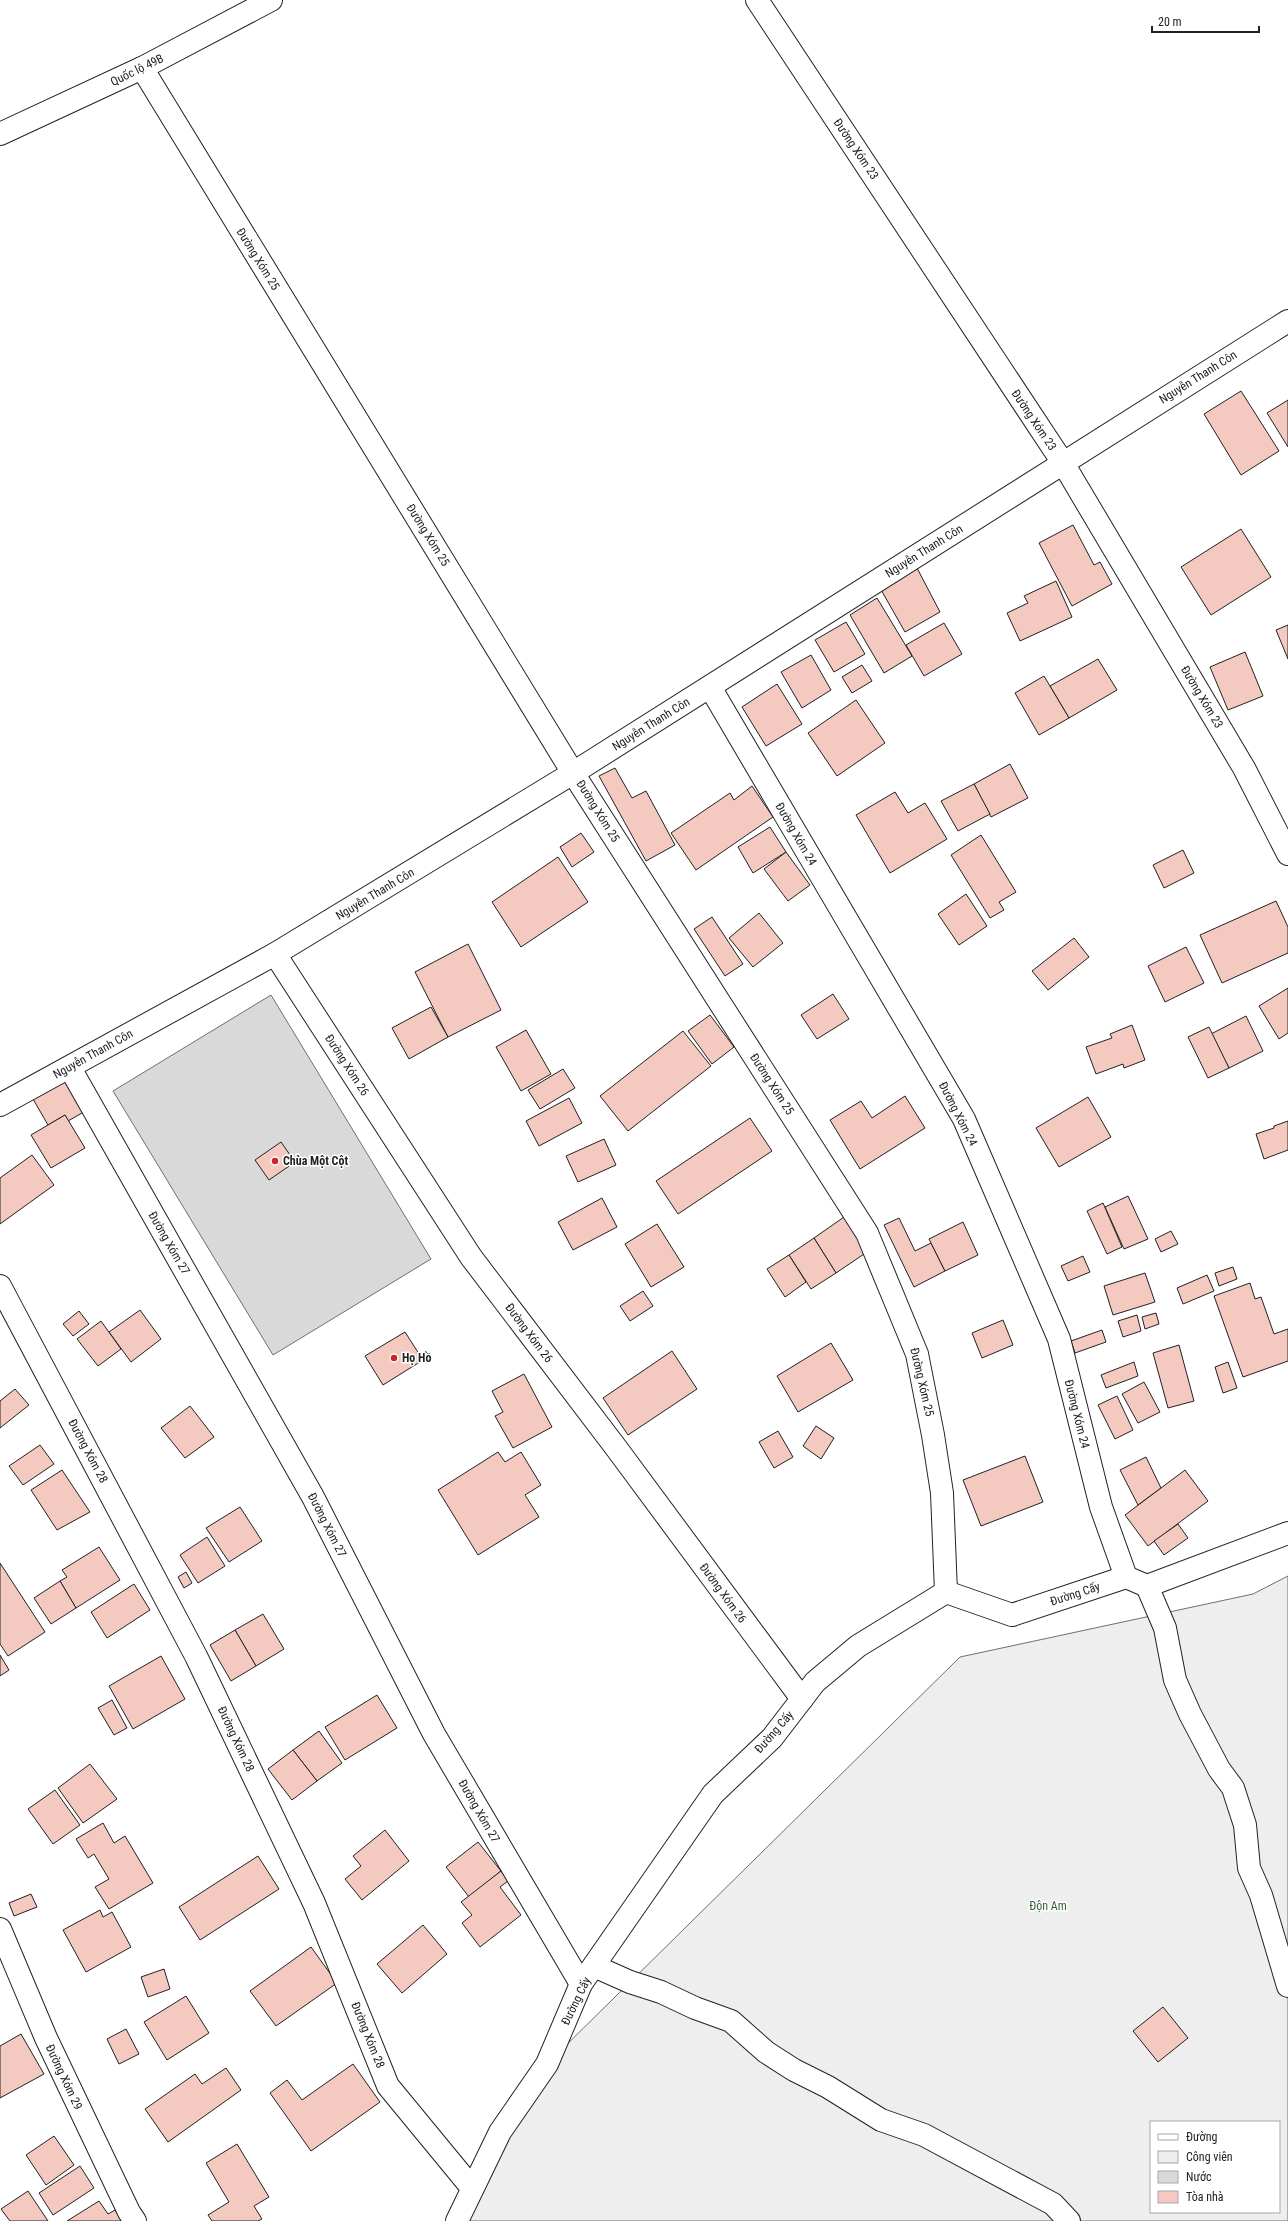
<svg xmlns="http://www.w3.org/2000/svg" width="1288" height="2221" font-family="'Roboto Condensed',sans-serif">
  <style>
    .green { fill: #eee; stroke: #6f6f6f; fill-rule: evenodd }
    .water { fill: #d9d9d9; stroke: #6f6f6f }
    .building { fill: #f3c9c0; stroke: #222 }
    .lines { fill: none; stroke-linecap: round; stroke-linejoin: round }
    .minor-casing { stroke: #222; stroke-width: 24 }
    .tertiary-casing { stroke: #222; stroke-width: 24 }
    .primary-casing { stroke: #222; stroke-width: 24 }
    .minor { stroke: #fff; stroke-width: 22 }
    .tertiary { stroke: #fff; stroke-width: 22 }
    .primary { stroke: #fff; stroke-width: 22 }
    .poi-dot { fill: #c62828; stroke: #fff; stroke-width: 1.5 }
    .labels { text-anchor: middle; stroke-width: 3; stroke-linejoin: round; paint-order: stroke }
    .street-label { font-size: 12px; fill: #222; stroke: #fff }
    .poi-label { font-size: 12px; font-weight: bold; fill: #222; stroke: #fff; text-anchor: start }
    .park-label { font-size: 12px; fill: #2f5e38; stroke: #fff }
  </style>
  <rect width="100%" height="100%" fill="#fff"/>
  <path class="green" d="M 1288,1576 L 1288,2221 L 460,2221 L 547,2064 L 960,1657 L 1253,1594 ZM 1151,2122 L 1279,2122 L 1279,2212 L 1151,2212 Z"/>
  <path class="water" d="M 271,995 L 431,1259 L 273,1355 L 113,1091 Z"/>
  <g class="building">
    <path d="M 1241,391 L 1279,451 L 1241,475 L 1204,414 Z"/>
    <path d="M 1288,400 L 1288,447 L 1267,413 Z"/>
    <path d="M 1073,525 L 1094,565 L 1100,562 L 1112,584 L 1072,606 L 1039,543 Z"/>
    <path d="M 1241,529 L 1271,577 L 1211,615 L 1181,567 Z"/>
    <path d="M 917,568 L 940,612 L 905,632 L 880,588 Z"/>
    <path d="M 1056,581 L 1072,617 L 1020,641 L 1007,613 L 1028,603 L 1024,596 Z"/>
    <path d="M 877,598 L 912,656 L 884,673 L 850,615 Z"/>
    <path d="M 846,622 L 865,654 L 834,672 L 815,640 Z"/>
    <path d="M 944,623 L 962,654 L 924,676 L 906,645 Z"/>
    <path d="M 1288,625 L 1288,659 L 1276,630 Z"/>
    <path d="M 1245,652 L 1263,696 L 1228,710 L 1210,667 Z"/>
    <path d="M 811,655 L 831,690 L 802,708 L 781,672 Z"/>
    <path d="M 1098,659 L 1117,690 L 1069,718 L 1050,686 Z"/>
    <path d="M 862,665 L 872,681 L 852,693 L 842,677 Z"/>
    <path d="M 1044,676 L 1069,718 L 1039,735 L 1015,693 Z"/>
    <path d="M 777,684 L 802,724 L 766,746 L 742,707 Z"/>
    <path d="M 856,700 L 885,743 L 837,776 L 808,733 Z"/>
    <path d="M 1010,764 L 1028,798 L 991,817 L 974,784 Z"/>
    <path d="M 615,768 L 632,798 L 646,791 L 675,845 L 646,861 L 599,776 Z"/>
    <path d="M 974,784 L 990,814 L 958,831 L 941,801 Z"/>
    <path d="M 752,786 L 773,817 L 696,870 L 671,833 L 730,793 L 734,800 Z"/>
    <path d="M 895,792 L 908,813 L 925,803 L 947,839 L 890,873 L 856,815 Z"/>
    <path d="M 770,827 L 786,852 L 753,873 L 738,847 Z"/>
    <path d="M 581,833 L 594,852 L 572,867 L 560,847 Z"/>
    <path d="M 981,835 L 1016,892 L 999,902 L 1004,910 L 990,918 L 951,855 Z"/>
    <path d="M 1183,850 L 1194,873 L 1164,888 L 1153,865 Z"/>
    <path d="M 786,852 L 810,885 L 788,901 L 764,869 Z"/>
    <path d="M 558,857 L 588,902 L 521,947 L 492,902 Z"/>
    <path d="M 966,894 L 987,926 L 959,945 L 938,914 Z"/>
    <path d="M 1276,901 L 1288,927 L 1288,953 L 1222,983 L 1200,935 Z"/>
    <path d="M 759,913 L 783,943 L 753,967 L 729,938 Z"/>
    <path d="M 712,917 L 743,964 L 725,976 L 694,929 Z"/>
    <path d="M 1074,938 L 1089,957 L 1048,990 L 1032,971 Z"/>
    <path d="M 468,944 L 501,1010 L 448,1037 L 415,972 Z"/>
    <path d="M 1186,947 L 1204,983 L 1165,1002 L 1148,966 Z"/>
    <path d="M 1288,988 L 1288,1033 L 1279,1039 L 1259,1006 Z"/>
    <path d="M 833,994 L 849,1019 L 817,1039 L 801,1015 Z"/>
    <path d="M 431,1007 L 448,1037 L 409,1059 L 392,1028 Z"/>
    <path d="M 710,1015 L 734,1047 L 712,1064 L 688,1031 Z"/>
    <path d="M 1246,1016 L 1263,1051 L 1229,1068 L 1211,1034 Z"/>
    <path d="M 1132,1025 L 1145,1060 L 1124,1068 L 1123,1064 L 1096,1074 L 1086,1047 L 1112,1038 L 1110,1034 Z"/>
    <path d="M 1209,1027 L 1229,1068 L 1208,1078 L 1188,1037 Z"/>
    <path d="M 526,1030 L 551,1074 L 521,1091 L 496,1047 Z"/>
    <path d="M 683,1031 L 711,1066 L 628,1131 L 600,1096 Z"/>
    <path d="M 563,1069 L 575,1088 L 540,1109 L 528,1090 Z"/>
    <path d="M 70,1077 L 89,1109 L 68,1121 L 65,1115 L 48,1125 L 33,1099 Z"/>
    <path d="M 905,1096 L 925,1128 L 860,1169 L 830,1120 L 861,1101 L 872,1118 Z"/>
    <path d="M 1088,1097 L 1111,1137 L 1059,1167 L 1036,1128 Z"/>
    <path d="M 569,1098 L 582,1123 L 539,1146 L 526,1121 Z"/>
    <path d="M 65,1115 L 85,1148 L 51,1168 L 31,1135 Z"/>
    <path d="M 750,1118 L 772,1151 L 678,1214 L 656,1181 Z"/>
    <path d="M 1288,1121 L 1288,1150 L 1264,1159 L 1256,1134 L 1274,1128 L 1274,1126 Z"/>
    <path d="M 604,1139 L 616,1165 L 578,1182 L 566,1156 Z"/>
    <path d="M 281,1142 L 295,1162 L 269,1180 L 255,1160 Z"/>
    <path d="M 32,1155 L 54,1185 L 0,1224 L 0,1178 Z"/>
    <path d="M 1128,1196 L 1148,1239 L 1124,1249 L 1105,1207 Z"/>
    <path d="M 602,1198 L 617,1227 L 573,1250 L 558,1222 Z"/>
    <path d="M 1103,1203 L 1122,1247 L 1107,1254 L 1087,1211 Z"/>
    <path d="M 844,1217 L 867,1252 L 836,1273 L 814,1238 Z"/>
    <path d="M 899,1218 L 915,1251 L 931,1243 L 945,1271 L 914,1287 L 884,1225 Z"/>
    <path d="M 963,1222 L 978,1255 L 945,1271 L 929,1239 Z"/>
    <path d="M 657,1224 L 684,1267 L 651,1287 L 625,1244 Z"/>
    <path d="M 1171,1231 L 1178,1244 L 1161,1252 L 1155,1239 Z"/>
    <path d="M 814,1238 L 836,1273 L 811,1289 L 789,1255 Z"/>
    <path d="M 789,1255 L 806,1282 L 785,1297 L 767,1269 Z"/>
    <path d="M 1083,1256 L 1090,1272 L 1068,1281 L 1061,1266 Z"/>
    <path d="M 1233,1267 L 1237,1279 L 1219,1286 L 1215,1273 Z"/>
    <path d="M 1145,1273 L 1155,1302 L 1113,1315 L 1104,1286 Z"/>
    <path d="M 1207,1275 L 1214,1291 L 1183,1304 L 1177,1288 Z"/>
    <path d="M 1250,1283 L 1255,1299 L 1261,1297 L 1274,1334 L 1288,1329 L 1288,1361 L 1243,1377 L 1214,1296 Z"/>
    <path d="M 643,1291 L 653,1306 L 630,1321 L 620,1306 Z"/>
    <path d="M 140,1310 L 161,1339 L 131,1362 L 109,1332 Z"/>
    <path d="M 79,1311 L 89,1324 L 73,1336 L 63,1324 Z"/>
    <path d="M 1156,1313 L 1159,1324 L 1145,1329 L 1142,1317 Z"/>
    <path d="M 1137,1315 L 1141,1331 L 1123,1337 L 1118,1321 Z"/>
    <path d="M 1003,1320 L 1013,1345 L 982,1358 L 972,1333 Z"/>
    <path d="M 101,1321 L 121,1349 L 98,1366 L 77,1339 Z"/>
    <path d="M 1102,1330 L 1106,1342 L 1075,1353 L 1071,1341 Z"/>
    <path d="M 405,1332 L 423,1360 L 383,1385 L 365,1356 Z"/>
    <path d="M 831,1343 L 853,1380 L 798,1412 L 777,1376 Z"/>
    <path d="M 1179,1345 L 1194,1401 L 1168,1408 L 1153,1353 Z"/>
    <path d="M 672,1351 L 697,1389 L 628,1435 L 603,1398 Z"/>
    <path d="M 1134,1362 L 1138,1376 L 1106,1388 L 1101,1375 Z"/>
    <path d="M 1228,1362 L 1237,1388 L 1223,1393 L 1215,1367 Z"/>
    <path d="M 524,1374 L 552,1427 L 513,1448 L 495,1416 L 503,1412 L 492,1391 Z"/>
    <path d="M 1144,1382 L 1160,1412 L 1138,1423 L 1122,1394 Z"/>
    <path d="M 15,1389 L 29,1405 L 0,1428 L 0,1401 Z"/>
    <path d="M 1117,1396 L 1133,1430 L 1115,1439 L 1098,1405 Z"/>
    <path d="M 190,1406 L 214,1437 L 185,1458 L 161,1428 Z"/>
    <path d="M 816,1426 L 834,1438 L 821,1459 L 803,1446 Z"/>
    <path d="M 778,1431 L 793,1457 L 774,1468 L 759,1442 Z"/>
    <path d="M 40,1445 L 54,1464 L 23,1485 L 9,1466 Z"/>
    <path d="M 498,1452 L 505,1462 L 521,1452 L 541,1485 L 525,1495 L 539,1517 L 478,1555 L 438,1490 Z"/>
    <path d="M 1025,1456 L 1043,1502 L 981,1526 L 963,1480 Z"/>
    <path d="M 1146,1457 L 1161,1488 L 1138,1505 L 1120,1470 Z"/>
    <path d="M 62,1470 L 90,1512 L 57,1530 L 31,1490 Z"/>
    <path d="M 1185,1470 L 1208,1501 L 1148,1546 L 1125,1515 Z"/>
    <path d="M 240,1507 L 262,1541 L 229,1562 L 206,1528 Z"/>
    <path d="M 1178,1524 L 1188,1538 L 1164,1555 L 1154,1541 Z"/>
    <path d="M 207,1537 L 225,1566 L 198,1583 L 180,1555 Z"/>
    <path d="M 99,1547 L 120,1580 L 76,1608 L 60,1581 L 67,1577 L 62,1570 Z"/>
    <path d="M 0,1563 L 45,1632 L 8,1656 L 0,1644 Z"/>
    <path d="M 186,1572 L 192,1583 L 184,1588 L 178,1577 Z"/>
    <path d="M 60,1581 L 76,1608 L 51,1624 L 34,1598 Z"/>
    <path d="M 134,1584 L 150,1610 L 107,1638 L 91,1612 Z"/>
    <path d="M 263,1614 L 284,1649 L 256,1666 L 235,1630 Z"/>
    <path d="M 235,1630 L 256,1666 L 231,1681 L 210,1645 Z"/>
    <path d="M 0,1655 L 9,1670 L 0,1676 Z"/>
    <path d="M 161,1656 L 185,1699 L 133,1729 L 109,1686 Z"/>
    <path d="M 377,1695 L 397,1728 L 345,1760 L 325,1727 Z"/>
    <path d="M 112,1700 L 127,1728 L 114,1735 L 98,1708 Z"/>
    <path d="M 319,1731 L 342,1763 L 317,1781 L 293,1750 Z"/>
    <path d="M 293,1750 L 317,1781 L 292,1800 L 268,1769 Z"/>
    <path d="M 90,1764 L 117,1799 L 83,1823 L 58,1788 Z"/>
    <path d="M 55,1790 L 80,1825 L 53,1844 L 28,1809 Z"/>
    <path d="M 103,1823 L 114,1843 L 125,1836 L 153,1883 L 109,1909 L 95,1887 L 109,1879 L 94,1854 L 88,1858 L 76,1839 Z"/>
    <path d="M 385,1830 L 409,1861 L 362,1900 L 345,1879 L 361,1866 L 353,1856 Z"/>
    <path d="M 478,1842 L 501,1871 L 469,1897 L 446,1867 Z"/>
    <path d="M 258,1856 L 279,1889 L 200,1940 L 179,1907 Z"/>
    <path d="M 501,1871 L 508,1881 L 500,1887 L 521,1915 L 480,1947 L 462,1923 L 472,1915 L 461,1902 Z"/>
    <path d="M 31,1894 L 37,1907 L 14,1916 L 9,1903 Z"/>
    <path d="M 100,1910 L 103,1917 L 112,1912 L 131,1947 L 86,1972 L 63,1930 Z"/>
    <path d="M 423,1925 L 447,1954 L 402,1993 L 377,1964 Z"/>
    <path d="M 311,1947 L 337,1983 L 276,2026 L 250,1991 Z"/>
    <path d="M 164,1969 L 170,1989 L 148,1997 L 141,1977 Z"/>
    <path d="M 186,1996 L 209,2033 L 167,2060 L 144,2022 Z"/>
    <path d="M 1163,2007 L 1188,2038 L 1158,2062 L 1133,2031 Z"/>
    <path d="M 126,2029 L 139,2054 L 119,2064 L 107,2039 Z"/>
    <path d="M 21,2034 L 44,2074 L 0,2098 L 0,2046 Z"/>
    <path d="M 353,2064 L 380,2102 L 311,2151 L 270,2093 L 287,2080 L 302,2100 Z"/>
    <path d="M 226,2068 L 241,2090 L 168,2142 L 145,2109 L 195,2074 L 202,2084 Z"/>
    <path d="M 54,2136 L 74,2165 L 46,2185 L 26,2155 Z"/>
    <path d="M 237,2144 L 269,2197 L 254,2206 L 262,2219 L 258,2221 L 212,2221 L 208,2215 L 229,2202 L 206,2163 Z"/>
    <path d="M 80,2166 L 94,2188 L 53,2215 L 39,2193 Z"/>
    <path d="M 28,2191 L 48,2221 L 10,2221 L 1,2209 Z"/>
    <path d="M 99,2201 L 108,2214 L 115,2210 L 122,2221 L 67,2221 Z"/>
  </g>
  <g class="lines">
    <defs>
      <g id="minor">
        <path d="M 757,0 L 1063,463 L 1244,768 L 1288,854"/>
        <path d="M 142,68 L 573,773 L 867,1233 L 917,1354 L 933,1435 L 942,1493 L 946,1592"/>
        <path d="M 710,687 L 964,1119 L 1059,1339 L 1101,1507 L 1126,1577"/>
        <path d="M 275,954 L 471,1257 L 617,1449 L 802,1699"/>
        <path d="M 70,1068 L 313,1497 L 434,1734 L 581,1984"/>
        <path d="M 0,1286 L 196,1656 L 314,1903 L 388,2086 L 472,2188"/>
        <path d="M 1147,1586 L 1165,1628 L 1175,1680 L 1190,1714 L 1219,1769 L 1233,1788 L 1245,1825 L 1249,1868 L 1261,1895 L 1288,1986"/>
        <path d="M 0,1929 L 46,2038 L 129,2212 L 135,2221"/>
        <path d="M 594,1966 L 630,1982 L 661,1992 L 695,2008 L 731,2021 L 766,2052 L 794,2070 L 828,2087 L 881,2120 L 924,2135 L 1053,2204 L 1069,2221"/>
        <path d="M 457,2221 L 500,2132 L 547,2064 L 581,1984 L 713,1794 L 772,1738 L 815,1682 L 858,1646 L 946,1592 L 1012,1615 L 1126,1577 L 1147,1586 L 1288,1533"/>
      </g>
      <path id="tertiary" d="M 0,1105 L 275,954 L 573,773 L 1288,321"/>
      <path id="primary" d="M 0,134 L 142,68 L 271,0"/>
    </defs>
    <use href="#minor" class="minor-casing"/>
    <use href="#tertiary" class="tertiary-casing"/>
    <use href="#primary" class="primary-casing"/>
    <use href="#minor" class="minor"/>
    <use href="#tertiary" class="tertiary"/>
    <use href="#primary" class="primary"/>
  </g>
  <g class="poi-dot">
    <circle cx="275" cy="1161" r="4"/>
    <circle cx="394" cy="1358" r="4"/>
  </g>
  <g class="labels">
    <g class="street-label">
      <text transform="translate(137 70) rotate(-26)" y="4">Quốc lộ 49B</text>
      <text transform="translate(856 149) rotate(56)" y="4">Đường Xóm 23</text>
      <text transform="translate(258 259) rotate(58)" y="4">Đường Xóm 25</text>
      <text transform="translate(1198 377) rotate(-32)" y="4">Nguyễn Thanh Côn</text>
      <text transform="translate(1034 420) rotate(56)" y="4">Đường Xóm 23</text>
      <text transform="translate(428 535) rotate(58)" y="4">Đường Xóm 25</text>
      <text transform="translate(924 551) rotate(-32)" y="4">Nguyễn Thanh Côn</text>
      <text transform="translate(1202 697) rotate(59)" y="4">Đường Xóm 23</text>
      <text transform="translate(651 724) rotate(-32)" y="4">Nguyễn Thanh Côn</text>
      <text transform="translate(598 811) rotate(58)" y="4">Đường Xóm 25</text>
      <text transform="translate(796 834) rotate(60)" y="4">Đường Xóm 24</text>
      <text transform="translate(375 894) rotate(-31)" y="4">Nguyễn Thanh Côn</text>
      <text transform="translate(93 1054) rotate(-29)" y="4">Nguyễn Thanh Côn</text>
      <text transform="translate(347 1065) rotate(57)" y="4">Đường Xóm 26</text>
      <text transform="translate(772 1084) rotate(57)" y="4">Đường Xóm 25</text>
      <text transform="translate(958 1114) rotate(63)" y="4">Đường Xóm 24</text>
      <text transform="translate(169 1243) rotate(60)" y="4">Đường Xóm 27</text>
      <text transform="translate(529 1333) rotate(53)" y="4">Đường Xóm 26</text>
      <text transform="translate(922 1382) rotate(77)" y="4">Đường Xóm 25</text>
      <text transform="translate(1077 1414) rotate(76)" y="4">Đường Xóm 24</text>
      <text transform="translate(88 1451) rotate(62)" y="4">Đường Xóm 28</text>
      <text transform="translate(327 1525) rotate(63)" y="4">Đường Xóm 27</text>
      <text transform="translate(723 1593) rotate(54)" y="4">Đường Xóm 26</text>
      <text transform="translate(1075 1594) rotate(-18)" y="4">Đường Cấy</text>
      <text transform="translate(774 1732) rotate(-49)" y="4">Đường Cấy</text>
      <text transform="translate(236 1739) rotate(65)" y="4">Đường Xóm 28</text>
      <text transform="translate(479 1811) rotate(60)" y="4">Đường Xóm 27</text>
      <text transform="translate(576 2001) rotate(-64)" y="4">Đường Cấy</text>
      <text transform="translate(368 2035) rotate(68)" y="4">Đường Xóm 28</text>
      <text transform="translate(64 2077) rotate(65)" y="4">Đường Xóm 29</text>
    </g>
    <g class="poi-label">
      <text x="283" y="1165">Chùa Một Cột</text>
      <text x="402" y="1362">Họ Hồ</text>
    </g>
    <g class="park-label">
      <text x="1048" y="1910">Độn Am</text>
    </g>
  </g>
  <rect x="1150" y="2121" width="130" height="92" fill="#ffffff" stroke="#a7a7a7"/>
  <rect x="1158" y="2134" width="20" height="6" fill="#ffffff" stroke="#a7a7a7"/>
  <text x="1186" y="2141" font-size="12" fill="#222222">Đường</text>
  <rect x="1158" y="2151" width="20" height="12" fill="#eeeeee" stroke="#a7a7a7"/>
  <text x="1186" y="2161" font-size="12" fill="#222222">Công viên</text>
  <rect x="1158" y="2171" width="20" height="12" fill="#d9d9d9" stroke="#a7a7a7"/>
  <text x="1186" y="2181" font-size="12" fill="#222222">Nước</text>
  <rect x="1158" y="2191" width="20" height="12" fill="#f3c9c0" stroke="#a7a7a7"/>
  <text x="1186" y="2201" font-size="12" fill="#222222">Tòa nhà</text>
  <path d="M1152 26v6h107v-6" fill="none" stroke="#222222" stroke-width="2"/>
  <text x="1158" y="26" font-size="12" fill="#222222" stroke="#ffffff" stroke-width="3" paint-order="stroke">20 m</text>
</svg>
